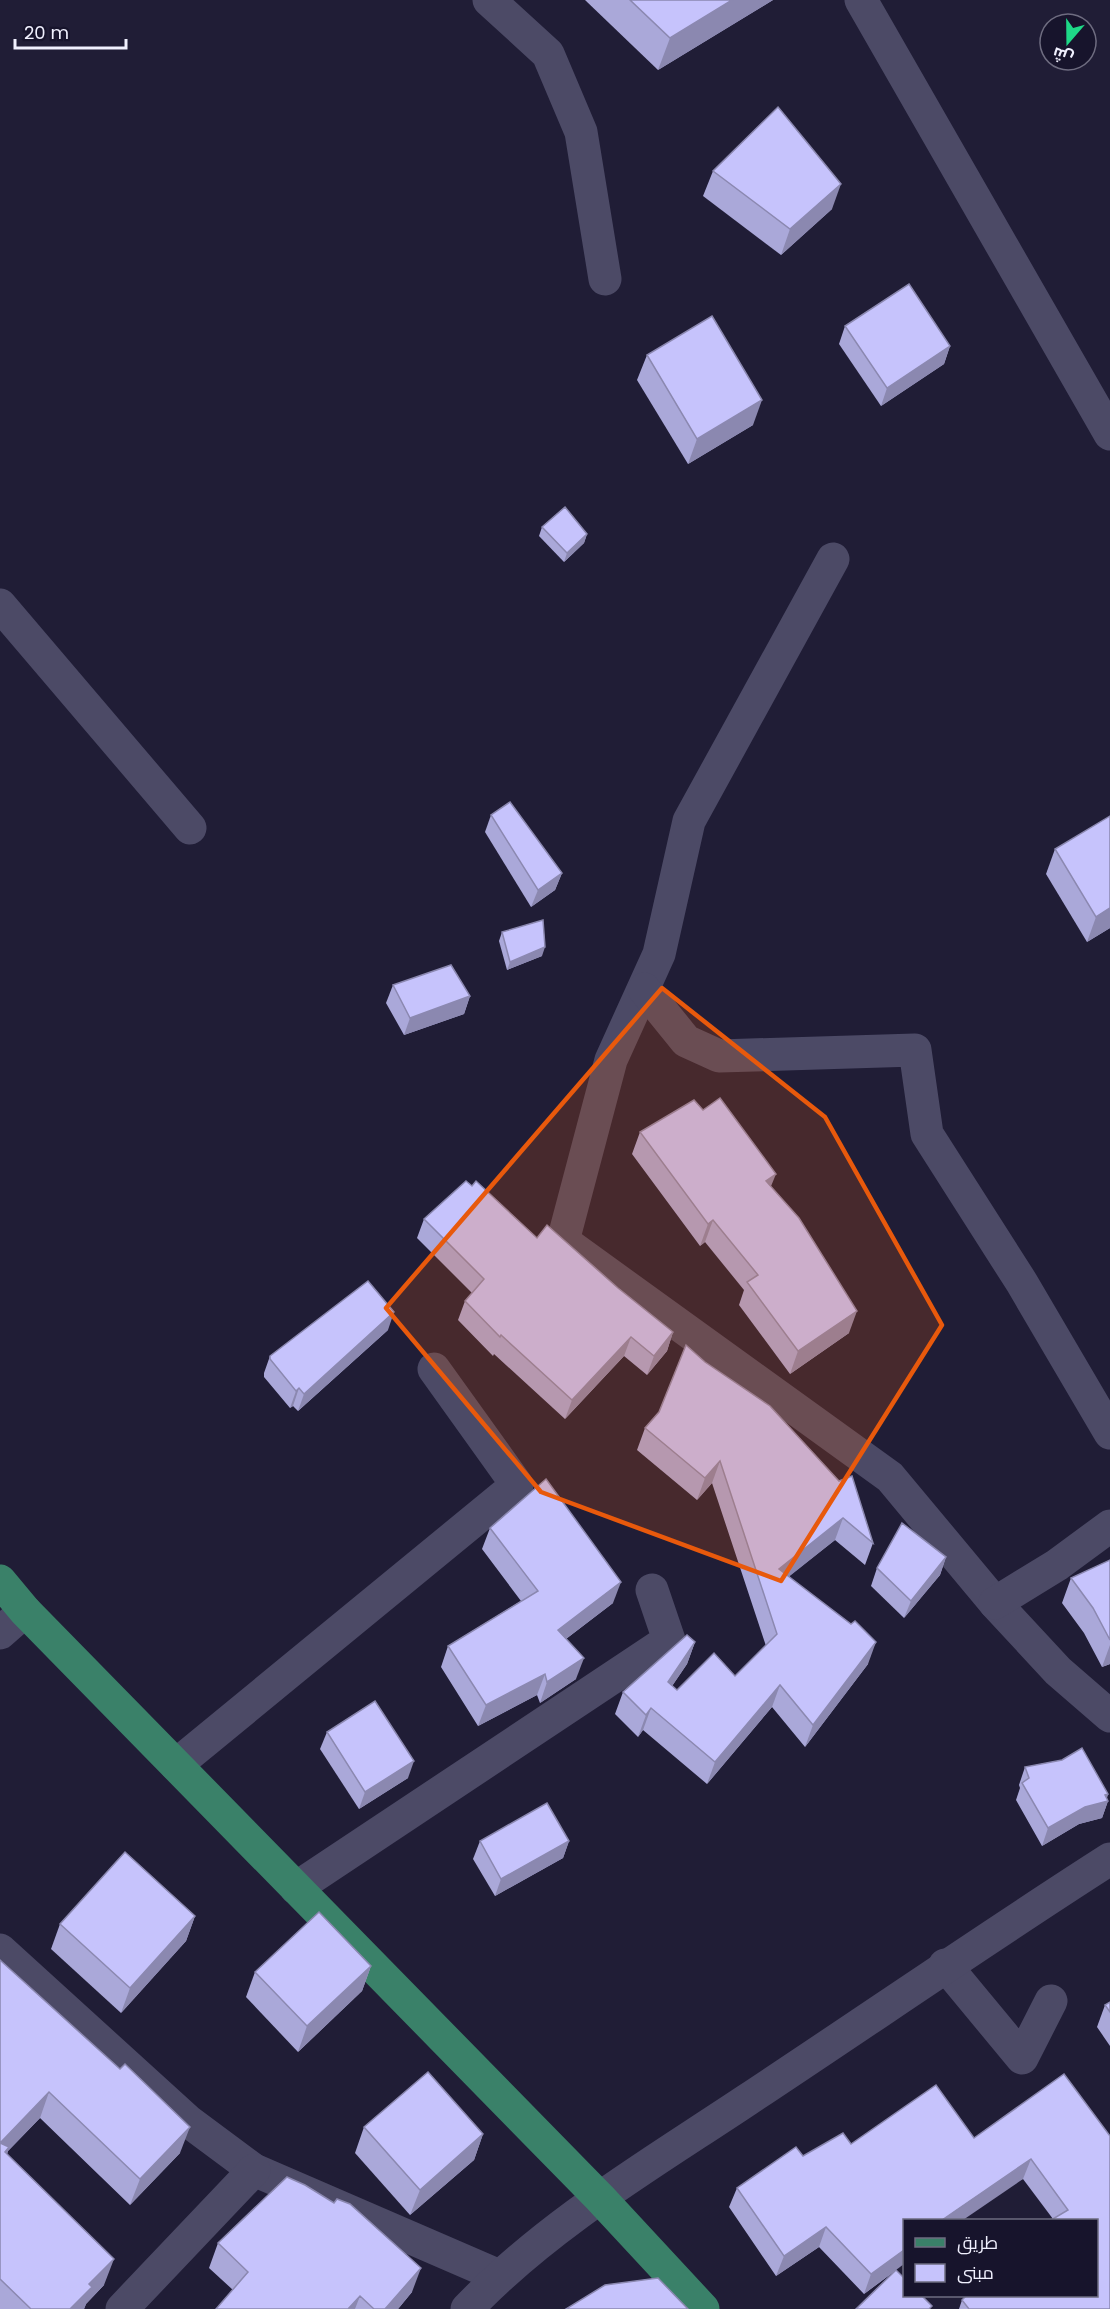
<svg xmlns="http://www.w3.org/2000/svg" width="1110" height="2309" font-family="Poppins,Cairo,sans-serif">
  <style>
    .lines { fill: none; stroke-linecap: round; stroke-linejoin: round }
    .minor { stroke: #4c4a66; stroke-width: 33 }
    .major { stroke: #3a8169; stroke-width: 33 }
    .wall { fill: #aaa8d9 }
    .shaded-wall { fill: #8b88b0 }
    .building { fill: #c6c3fc; stroke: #8b88b0; stroke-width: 1.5 }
    .marked { fill: #e8590c; fill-opacity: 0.2; stroke: #e8590c; stroke-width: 4.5; stroke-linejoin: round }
  </style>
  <rect width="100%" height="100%" fill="#201d36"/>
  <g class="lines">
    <g class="minor">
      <path d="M 489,0 L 548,54 L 581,132 L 605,279"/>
      <path d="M 861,0 L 1110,434"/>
      <path d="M 833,559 L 689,821 L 659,954 L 611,1060 L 563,1241 L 890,1477 L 995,1603 L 1058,1671 L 1110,1716"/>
      <path d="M 0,605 L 190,828"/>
      <path d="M 644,989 L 686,1041 L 719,1056 L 915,1050 L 927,1134 L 1022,1283 L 1110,1433"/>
      <path d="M 995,1603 L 1057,1565 L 1110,1526"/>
      <path d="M 0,1633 L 25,1611"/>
      <path d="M 176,1765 L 517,1485 L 434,1369"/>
      <path d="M 296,1888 L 669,1640 L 652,1590"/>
      <path d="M 0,1950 L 188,2121 L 254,2170 L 499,2276"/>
      <path d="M 945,1965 L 1022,2058 L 1051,2001"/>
      <path d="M 122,2309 L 254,2170"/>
      <path d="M 467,2309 C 547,2225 651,2164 747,2100 C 868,2020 988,1937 1110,1859"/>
    </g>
    <path class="major" d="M 0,1581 L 25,1611 L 600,2198 L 703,2309"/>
  </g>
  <g class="wall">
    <path d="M 585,0 L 773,0 L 658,70 Z"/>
    <path d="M 713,171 L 832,209 L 781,255 L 703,196 Z"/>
    <path d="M 845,326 L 950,346 L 944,364 L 881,406 L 839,344 Z"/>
    <path d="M 647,355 L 753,425 L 688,464 L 637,380 Z"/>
    <path d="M 542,527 L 587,534 L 584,543 L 564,562 L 539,536 Z"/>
    <path d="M 491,815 L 562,873 L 555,890 L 531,907 L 485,832 Z"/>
    <path d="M 1055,849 L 1110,928 L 1087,942 L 1046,874 Z"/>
    <path d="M 502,932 L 542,956 L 507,970 L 499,941 Z"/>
    <path d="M 393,985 L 470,996 L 464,1014 L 404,1035 L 386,1003 Z"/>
    <path d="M 640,1132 L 771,1187 L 849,1333 L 790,1374 L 739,1305 L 744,1290 L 705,1242 L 700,1246 L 632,1154 Z"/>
    <path d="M 424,1219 L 537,1238 L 618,1288 L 673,1332 L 667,1351 L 647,1375 L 624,1356 L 565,1419 L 494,1354 L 493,1356 L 458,1320 L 465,1301 L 472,1293 L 417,1238 Z"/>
    <path d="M 388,1330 L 298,1411 L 293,1406 L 290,1408 L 264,1377 L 264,1373 L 270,1356 Z"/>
    <path d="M 686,1345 L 873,1543 L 865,1565 L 835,1540 L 789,1576 L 868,1664 L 805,1747 L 772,1707 L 707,1784 L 643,1730 L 638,1737 L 615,1714 L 623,1692 L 695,1642 L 687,1664 L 672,1686 L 677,1690 L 735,1676 L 766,1646 L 712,1483 L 697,1500 L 637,1450 L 645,1428 L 659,1412 Z"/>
    <path d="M 490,1528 L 613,1603 L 566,1639 L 576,1679 L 540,1703 L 537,1695 L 478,1726 L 441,1667 L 448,1646 L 521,1601 L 482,1549 Z"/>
    <path d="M 946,1557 L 940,1575 L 904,1618 L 871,1586 L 877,1568 Z"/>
    <path d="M 1110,1560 L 1110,1664 L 1102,1667 L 1084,1633 L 1062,1603 L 1071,1578 Z"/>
    <path d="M 327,1732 L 408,1778 L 359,1809 L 320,1749 Z"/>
    <path d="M 1025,1767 L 1108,1794 L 1107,1798 L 1108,1801 L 1102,1818 L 1079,1824 L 1042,1846 L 1016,1800 L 1020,1788 L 1019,1785 Z"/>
    <path d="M 480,1841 L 569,1841 L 563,1858 L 495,1896 L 473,1859 Z"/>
    <path d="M 195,1916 L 186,1941 L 121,2013 L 51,1949 L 60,1924 Z"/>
    <path d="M 0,1960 L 180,2153 L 130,2205 L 40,2118 L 8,2151 L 7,2154 L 104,2285 L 86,2304 L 84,2309 L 0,2309 Z"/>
    <path d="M 371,1966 L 362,1991 L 298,2052 L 246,1997 L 255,1972 Z"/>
    <path d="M 1110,2002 L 1110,2046 L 1097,2027 L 1105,2005 Z"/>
    <path d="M 1064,2074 L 1110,2309 L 959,2309 L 962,2300 L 1096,2295 L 1053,2219 L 1023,2179 L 904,2220 L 895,2271 L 864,2294 L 819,2247 L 776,2276 L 729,2207 L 737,2188 L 803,2156 L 851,2144 L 974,2138 Z"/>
    <path d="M 364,2127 L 483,2134 L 474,2160 L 410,2215 L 355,2153 Z"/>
    <path d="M 218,2243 L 412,2292 L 398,2309 L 216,2309 L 233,2290 L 209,2268 Z"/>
  </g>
  <g class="shaded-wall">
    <path d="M 732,0 L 773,0 L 658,70 L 670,38 Z"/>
    <path d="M 841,184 L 832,209 L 781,255 L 790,229 Z"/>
    <path d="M 950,346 L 944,364 L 881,406 L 887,388 Z"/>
    <path d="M 762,400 L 753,425 L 688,464 L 697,439 Z"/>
    <path d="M 587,534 L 584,543 L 564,562 L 567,553 Z"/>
    <path d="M 562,873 L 555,890 L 531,907 L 538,890 Z"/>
    <path d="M 1110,908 L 1110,928 L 1087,942 L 1096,917 Z"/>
    <path d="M 545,947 L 542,956 L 507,970 L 510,962 Z"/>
    <path d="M 470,996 L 464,1014 L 404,1035 L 410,1018 Z"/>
    <path d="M 776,1174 L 767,1196 L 766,1181 Z"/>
    <path d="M 713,1220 L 705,1242 L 700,1246 L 708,1224 Z"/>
    <path d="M 857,1311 L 849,1333 L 790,1374 L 798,1351 Z"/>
    <path d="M 394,1312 L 388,1330 L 298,1411 L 304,1394 Z"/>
    <path d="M 673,1332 L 667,1351 L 647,1375 L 654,1356 Z"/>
    <path d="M 631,1337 L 624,1356 L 565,1419 L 572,1400 Z"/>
    <path d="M 299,1388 L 293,1406 L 290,1408 L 296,1391 Z"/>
    <path d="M 720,1461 L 712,1483 L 697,1500 L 705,1478 Z"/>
    <path d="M 843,1518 L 835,1540 L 771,1591 L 779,1569 Z"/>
    <path d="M 946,1557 L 940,1575 L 904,1618 L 911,1601 Z"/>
    <path d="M 621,1582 L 613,1603 L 550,1651 L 558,1630 Z"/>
    <path d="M 695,1642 L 687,1664 L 660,1704 L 668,1682 Z"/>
    <path d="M 876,1642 L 868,1664 L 805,1747 L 813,1725 Z"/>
    <path d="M 1110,1645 L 1110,1664 L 1102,1667 Z"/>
    <path d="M 584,1658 L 576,1679 L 540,1703 L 547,1682 Z"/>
    <path d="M 545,1674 L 537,1695 L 478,1726 L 486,1705 Z"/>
    <path d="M 780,1685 L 772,1707 L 707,1784 L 715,1762 Z"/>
    <path d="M 651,1708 L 643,1730 L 638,1737 L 646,1715 Z"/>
    <path d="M 414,1761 L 408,1778 L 359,1809 L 365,1792 Z"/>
    <path d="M 1108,1794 L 1105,1801 L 1108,1801 L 1102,1818 L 1079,1824 L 1042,1846 L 1048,1828 Z"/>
    <path d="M 569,1841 L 563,1858 L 495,1896 L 501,1879 Z"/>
    <path d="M 195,1916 L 186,1941 L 121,2013 L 130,1988 Z"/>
    <path d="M 371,1966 L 362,1991 L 298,2052 L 307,2026 Z"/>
    <path d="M 49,2092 L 40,2118 L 8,2151 L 0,2173 L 0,2143 Z"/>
    <path d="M 190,2127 L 180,2153 L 130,2205 L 140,2179 Z"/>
    <path d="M 483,2134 L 474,2160 L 410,2215 L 420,2190 Z"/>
    <path d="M 1031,2159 L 1023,2179 L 963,2220 L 942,2220 Z"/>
    <path d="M 826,2227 L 819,2247 L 776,2276 L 784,2256 Z"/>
    <path d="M 904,2250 L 904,2264 L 864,2294 L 871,2274 Z"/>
    <path d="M 114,2259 L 104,2285 L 86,2304 L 84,2309 L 70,2309 L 89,2284 Z"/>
    <path d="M 421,2268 L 412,2292 L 398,2309 L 385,2309 Z"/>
    <path d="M 360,2296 L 355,2309 L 348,2309 Z"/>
  </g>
  <g class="building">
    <path d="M 630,0 L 732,0 L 670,38 Z"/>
    <path d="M 778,107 L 841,184 L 790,229 L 713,171 Z"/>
    <path d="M 909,284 L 950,346 L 887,388 L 845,326 Z"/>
    <path d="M 712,316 L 762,400 L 697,439 L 647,355 Z"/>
    <path d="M 565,507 L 587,534 L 567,553 L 542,527 Z"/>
    <path d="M 510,802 L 562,873 L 538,890 L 491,815 Z"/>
    <path d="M 1110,816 L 1110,908 L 1096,917 L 1055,849 Z"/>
    <path d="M 543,920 L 545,947 L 510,962 L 502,932 Z"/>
    <path d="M 451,965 L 470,996 L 410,1018 L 393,985 Z"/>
    <path d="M 720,1098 L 776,1174 L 766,1181 L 799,1218 L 857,1311 L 798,1351 L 747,1282 L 758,1275 L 713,1220 L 708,1224 L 640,1132 L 694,1100 L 703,1110 Z"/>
    <path d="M 466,1181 L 472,1186 L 476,1181 L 537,1238 L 547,1225 L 618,1288 L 673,1332 L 654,1356 L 631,1337 L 572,1400 L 501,1335 L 500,1337 L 465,1301 L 484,1279 L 424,1219 Z"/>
    <path d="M 368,1281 L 394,1312 L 304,1394 L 299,1388 L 296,1391 L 270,1359 L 270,1356 Z"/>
    <path d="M 686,1345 L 705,1362 L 770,1406 L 839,1481 L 852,1476 L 873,1543 L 843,1518 L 779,1569 L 851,1624 L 855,1621 L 876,1642 L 813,1725 L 780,1685 L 715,1762 L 651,1708 L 646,1715 L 623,1692 L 687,1635 L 695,1642 L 668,1682 L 677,1690 L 714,1653 L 735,1676 L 777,1634 L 720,1461 L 705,1478 L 645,1428 L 659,1412 Z"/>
    <path d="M 546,1479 L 621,1582 L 558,1630 L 584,1658 L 547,1682 L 545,1674 L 486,1705 L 448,1646 L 538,1591 L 490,1528 Z"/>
    <path d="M 902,1523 L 946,1557 L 911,1601 L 877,1568 Z"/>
    <path d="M 1110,1560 L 1110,1640 L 1093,1608 L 1071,1578 Z"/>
    <path d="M 375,1701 L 414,1761 L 365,1792 L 327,1732 Z"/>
    <path d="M 1082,1748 L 1108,1794 L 1105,1795 L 1108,1801 L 1085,1807 L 1048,1828 L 1022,1783 L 1029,1778 L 1025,1767 L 1062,1760 Z"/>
    <path d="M 547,1803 L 569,1841 L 501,1879 L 480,1841 Z"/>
    <path d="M 125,1852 L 195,1916 L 130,1988 L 60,1924 Z"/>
    <path d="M 319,1912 L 371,1966 L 307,2026 L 255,1972 Z"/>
    <path d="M 0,1960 L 120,2069 L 125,2064 L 190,2127 L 140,2179 L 49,2092 L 0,2143 L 9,2147 L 5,2152 L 114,2259 L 89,2284 L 92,2287 L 70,2309 L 31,2309 L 0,2279 Z"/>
    <path d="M 1110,2002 L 1110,2012 L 1105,2005 Z"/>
    <path d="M 428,2072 L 483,2134 L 420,2190 L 364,2127 Z"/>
    <path d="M 1064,2074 L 1110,2136 L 1110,2309 L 969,2309 L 962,2300 L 967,2295 L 1096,2295 L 1096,2220 L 1051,2220 L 1068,2210 L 1031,2159 L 942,2220 L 904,2220 L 904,2250 L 871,2274 L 826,2227 L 784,2256 L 737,2188 L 796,2147 L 803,2156 L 843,2133 L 851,2144 L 936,2085 L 974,2138 Z"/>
    <path d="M 287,2177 L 305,2185 L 334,2203 L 337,2199 L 350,2204 L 421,2268 L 385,2309 L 374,2309 L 360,2296 L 348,2309 L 216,2309 L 248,2272 L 218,2243 Z"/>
    <path d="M 896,2270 L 904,2278 L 904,2295 L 921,2295 L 932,2306 L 929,2309 L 856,2309 Z"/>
    <path d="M 658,2278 L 688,2309 L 566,2309 L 605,2285 Z"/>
  </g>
  <path class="marked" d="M 662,988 L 825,1117 L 942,1325 L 781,1581 L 541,1492 L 386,1308 Z"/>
  <rect x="903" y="2219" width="195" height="78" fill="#17142c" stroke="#6e6c80" stroke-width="1.5"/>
  <rect x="915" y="2238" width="30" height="9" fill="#3a8169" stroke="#6e6c80" stroke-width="1.5"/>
  <text x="957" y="2249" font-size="18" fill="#f0f0fe">طريق</text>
  <rect x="915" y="2264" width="30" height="18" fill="#c6c3fc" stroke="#6e6c80" stroke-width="1.5"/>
  <text x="957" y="2279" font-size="18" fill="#f0f0fe">مبنى</text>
  <g transform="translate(1068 42) rotate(200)"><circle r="28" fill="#17142c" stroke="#6e6c80" stroke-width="1.5"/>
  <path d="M0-4.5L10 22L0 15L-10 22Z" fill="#1ed887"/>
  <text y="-9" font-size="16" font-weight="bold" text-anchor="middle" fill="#f0f0fe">ش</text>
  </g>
  <path d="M15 39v9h111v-9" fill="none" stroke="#f0f0fe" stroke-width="3"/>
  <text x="24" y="39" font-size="18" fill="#f0f0fe" stroke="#17142c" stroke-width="4.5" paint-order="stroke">20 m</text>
</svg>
